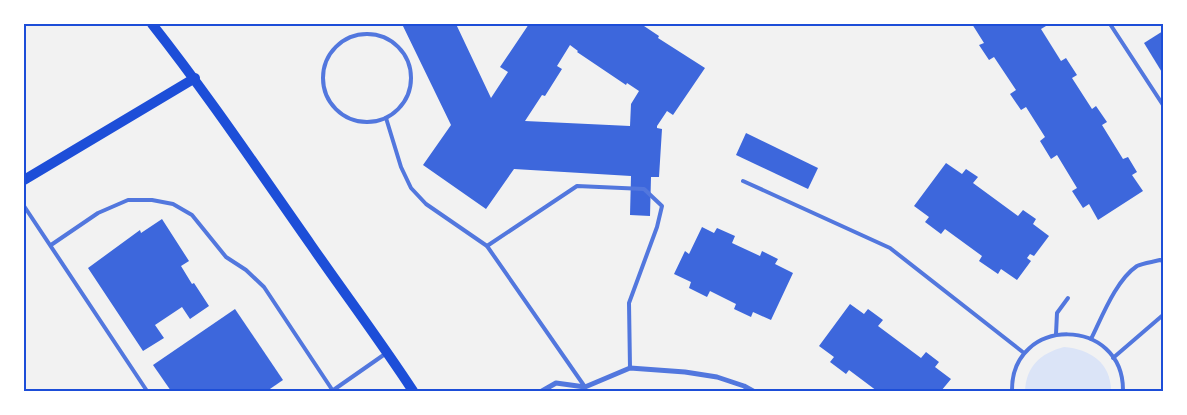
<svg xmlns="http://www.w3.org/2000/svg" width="1187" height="415" font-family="'PT Sans Narrow',sans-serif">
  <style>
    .green { fill: #dbe4f7 }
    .building { fill: #3d67dc; fill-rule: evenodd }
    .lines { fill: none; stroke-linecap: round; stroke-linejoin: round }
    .service { stroke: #5277de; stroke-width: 4 }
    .minor { stroke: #5277de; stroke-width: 5 }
    .secondary { stroke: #1d4ed8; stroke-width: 10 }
    .neatline { fill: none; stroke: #1d4ed8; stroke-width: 2 }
  </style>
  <rect width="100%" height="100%" fill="#f2f2f2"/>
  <path class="green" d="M 1064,347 C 1090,349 1111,363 1111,391 L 1025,391 C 1026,366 1041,353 1064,347 Z"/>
  <g class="building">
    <path d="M 402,24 L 456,24 L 491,98 L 508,72 L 500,67 L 529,24 L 641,24 L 659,36 L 658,38 L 705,68 L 673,115 L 667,111 L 657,126 L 657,128 L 662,129 L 659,177 L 651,177 L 650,216 L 630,215 L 631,176 L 514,169 L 486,209 L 423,165 L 451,125 ZM 570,45 L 578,51 L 577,52 L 626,85 L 627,83 L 639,91 L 631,104 L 630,126 L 525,121 L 542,95 L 545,96 L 562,69 L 557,66 Z"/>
    <path d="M 972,24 L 1045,24 L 1046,26 L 1041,29 L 1061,61 L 1066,58 L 1077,75 L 1072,78 L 1092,109 L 1096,106 L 1107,122 L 1102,125 L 1123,159 L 1128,157 L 1137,172 L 1132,175 L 1143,191 L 1098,220 L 1089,204 L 1083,208 L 1072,191 L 1077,188 L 1057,155 L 1051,159 L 1040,141 L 1045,137 L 1026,107 L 1021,110 L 1010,94 L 1016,90 L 994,57 L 989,60 L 979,45 L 984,43 Z"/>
    <path d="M 1163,31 L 1163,74 L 1144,43 Z"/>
    <path d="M 746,133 L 818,168 L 808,189 L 736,155 Z"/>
    <path d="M 946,163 L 962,174 L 966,169 L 978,177 L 973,183 L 1018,216 L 1023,210 L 1036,219 L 1033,224 L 1049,236 L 1034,256 L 1030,254 L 1027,258 L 1031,261 L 1017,280 L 1001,269 L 998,274 L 979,261 L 982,256 L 945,229 L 941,234 L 925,222 L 929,217 L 914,206 Z"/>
    <path d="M 162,219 L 189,261 L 181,266 L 192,284 L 194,283 L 209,306 L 190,319 L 182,307 L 155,325 L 164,338 L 143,351 L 88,268 L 140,230 L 141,233 Z"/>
    <path d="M 702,227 L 714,233 L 717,228 L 735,236 L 732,243 L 760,256 L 762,251 L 778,259 L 775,264 L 793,273 L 771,320 L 753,312 L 751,317 L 734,309 L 736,304 L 710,291 L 707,297 L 689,288 L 691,282 L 674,274 L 685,251 L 689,254 Z"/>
    <path d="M 850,304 L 864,314 L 868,309 L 883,320 L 878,326 L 921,358 L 926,352 L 939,362 L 935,367 L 951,379 L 941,391 L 877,391 L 849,370 L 846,374 L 830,362 L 834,357 L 819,346 Z"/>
    <path d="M 235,309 L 283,380 L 267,391 L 171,391 L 153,365 Z"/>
  </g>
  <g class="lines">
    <g class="service">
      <path d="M 1110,24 L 1163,105"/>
      <circle cx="367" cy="78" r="44"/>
      <path d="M 386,118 L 401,167 L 411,188 L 426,204 L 487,246 L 585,387"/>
      <path d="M 743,181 L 890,248 L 1024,353"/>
      <path d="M 24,206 L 147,391"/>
      <path d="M 51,245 L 98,213 L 128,200 L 152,200 L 173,204 L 192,215 L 226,257 L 246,270 L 264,287 L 333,391"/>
      <path d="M 487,246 L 577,186 L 644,189 L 662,206 L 657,227 L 629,303 L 630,368"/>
      <path d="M 1056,334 L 1057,313 L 1068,298"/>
      <path d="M 1091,339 C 1102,317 1116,280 1137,266 C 1143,263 1153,262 1160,260 L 1163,261"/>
      <path d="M 1113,358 L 1163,315"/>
      <path d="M 332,391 L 385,354"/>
      <path d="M 1012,391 C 1011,315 1124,316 1123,391"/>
    </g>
    <path class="minor" d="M 542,391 L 556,383 L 585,387 L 630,368 L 685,372 L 717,377 L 744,386 L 753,391"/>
    <g class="secondary">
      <path d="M 152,24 C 208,95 259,171 311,245 C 345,294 381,342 413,391"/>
      <path d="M 24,180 L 195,78"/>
    </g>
  </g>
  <rect width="1187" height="415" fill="none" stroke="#ffffff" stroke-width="50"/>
  <rect x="25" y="25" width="1137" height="365" class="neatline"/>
</svg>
